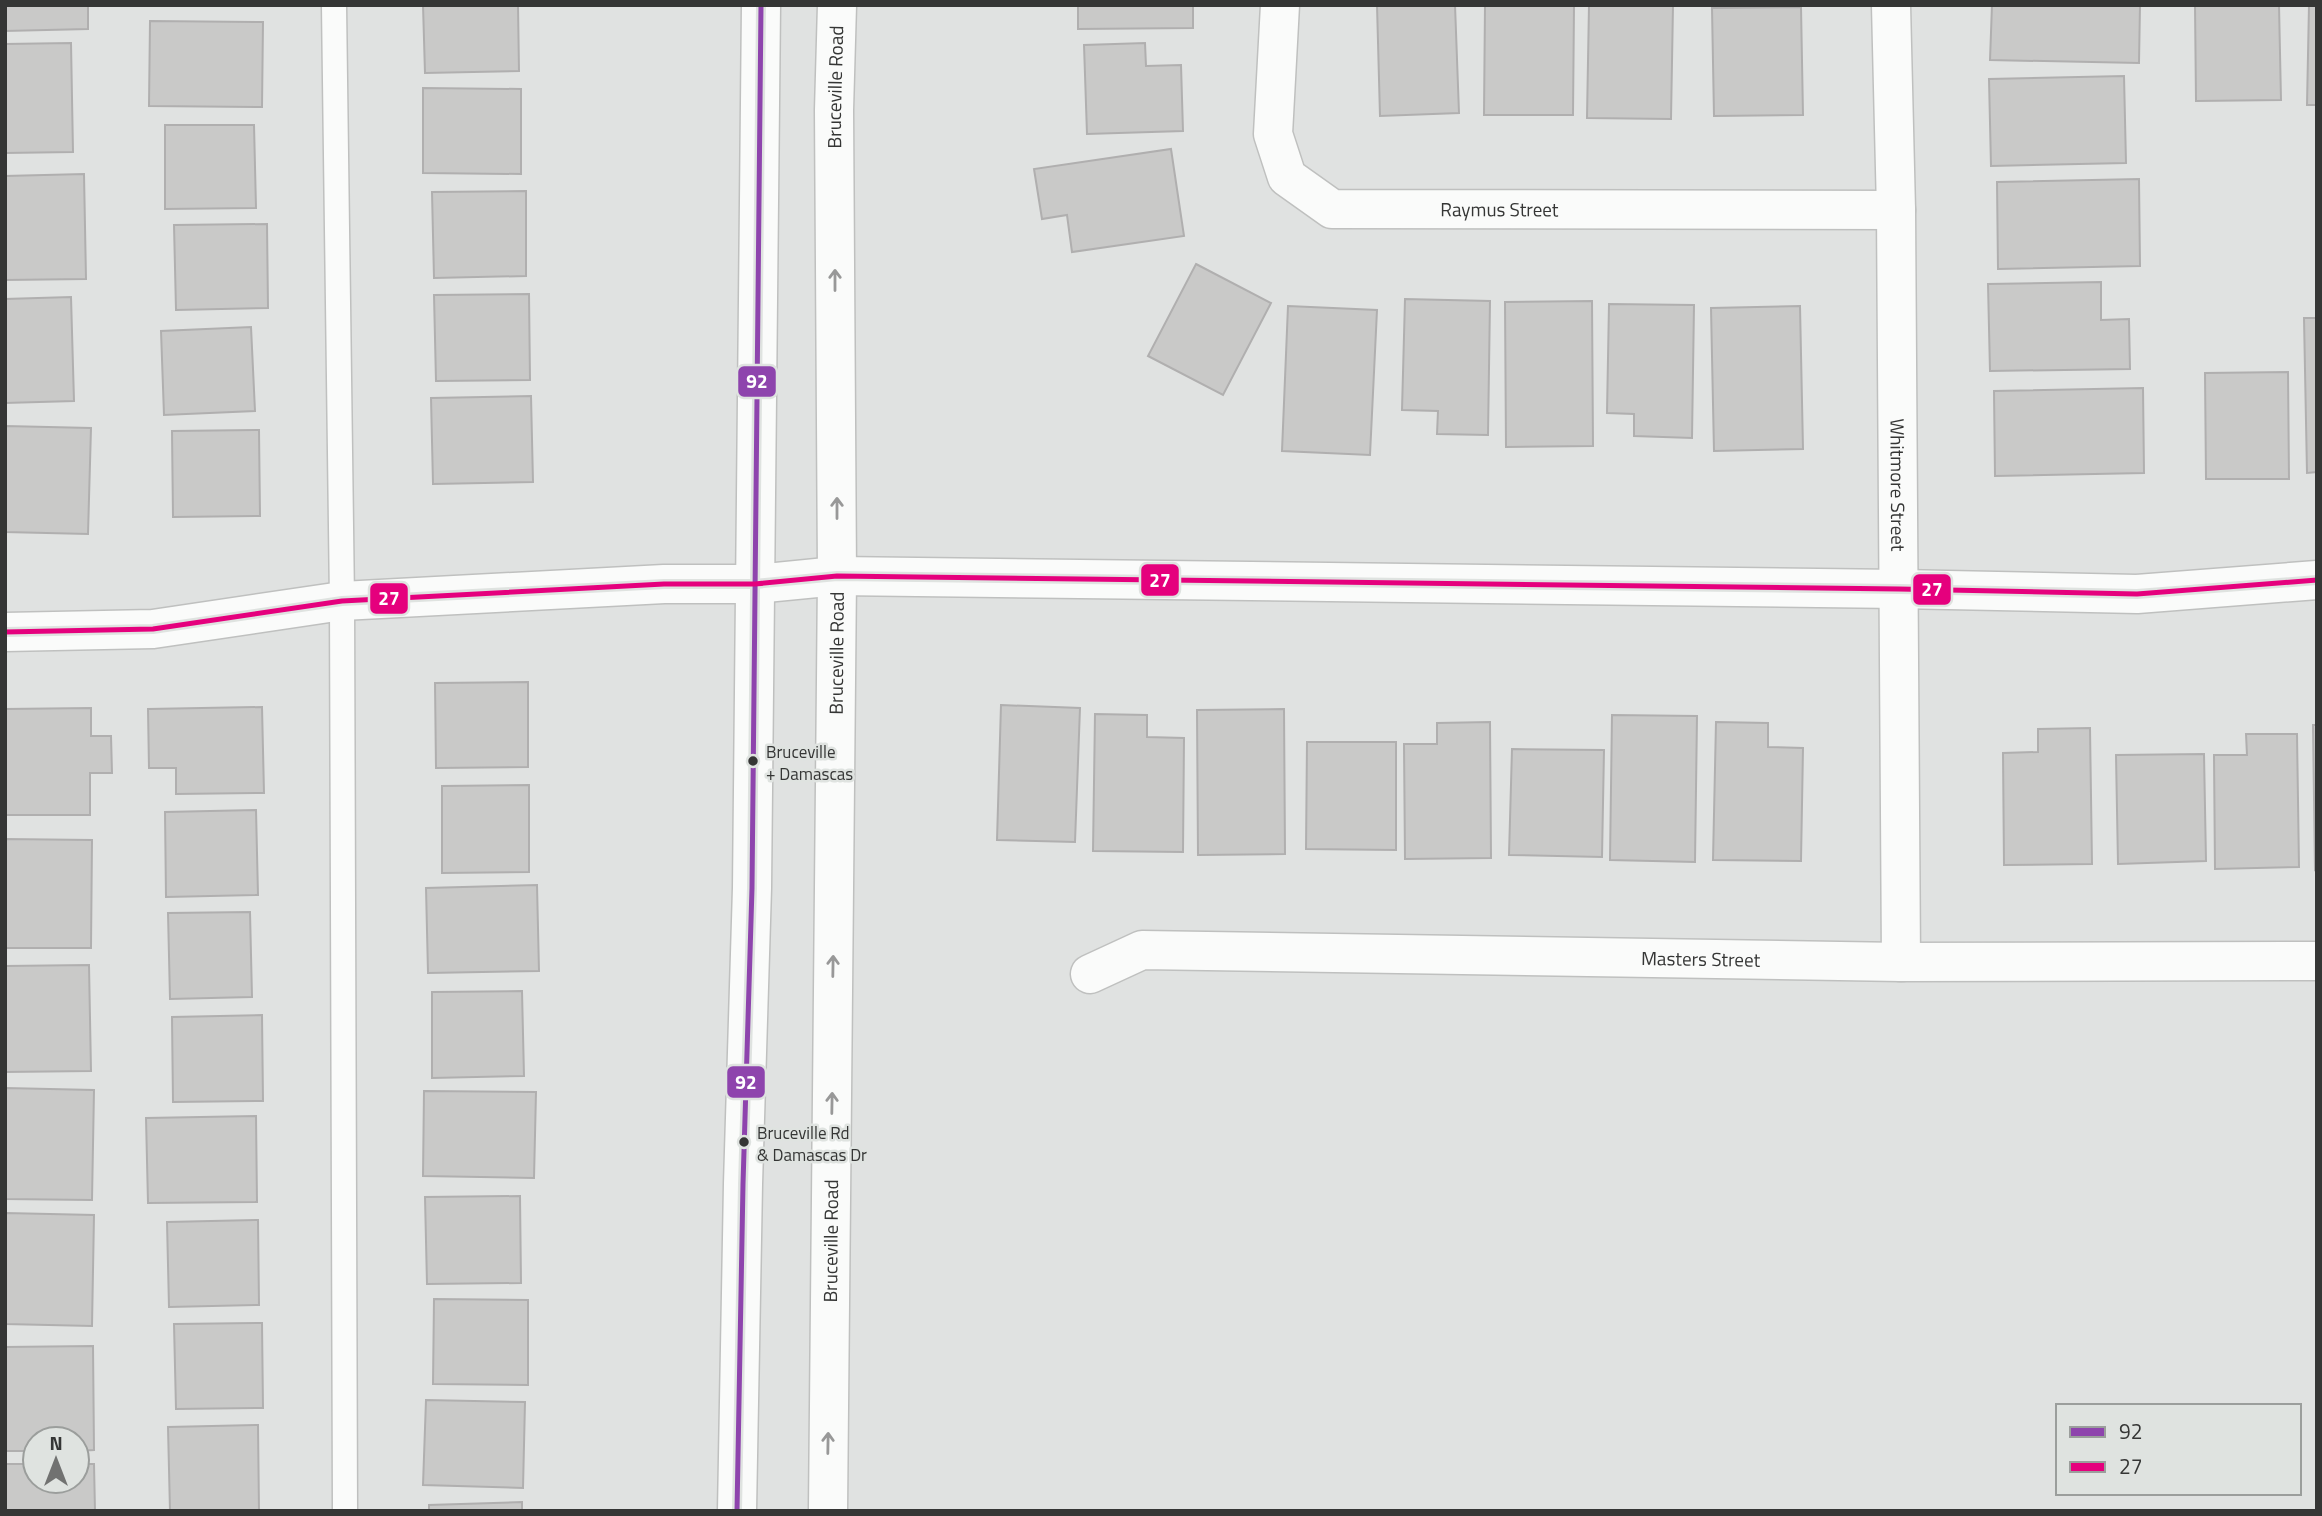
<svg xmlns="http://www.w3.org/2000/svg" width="2322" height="1516" font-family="'Titillium Web',sans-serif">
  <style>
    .building { fill: #c9c9c8; stroke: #b0afaf; stroke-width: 2 }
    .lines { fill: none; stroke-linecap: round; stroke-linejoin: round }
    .service-casing { stroke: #bfc0bf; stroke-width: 27 }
    .minor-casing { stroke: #bfc0bf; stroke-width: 41 }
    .secondary-casing { stroke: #bfc0bf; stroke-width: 41 }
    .service { stroke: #fafbfa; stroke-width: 24 }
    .minor { stroke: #fafbfa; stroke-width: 38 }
    .secondary { stroke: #fafbfa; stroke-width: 38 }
    .bus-1-casing { stroke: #dfe3e0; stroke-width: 10 }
    .bus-2-casing { stroke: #dfe3e0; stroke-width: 10 }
    .bus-1 { stroke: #8e44ad; stroke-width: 5 }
    .bus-2 { stroke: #e5007d; stroke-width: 5 }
    .oneway { stroke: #989898 }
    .bus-dot { fill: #353635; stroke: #dfe3e0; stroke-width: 2.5 }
    .labels { text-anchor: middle; stroke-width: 5; stroke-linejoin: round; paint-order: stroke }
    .bus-label { font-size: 17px; fill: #353635; stroke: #dfe3e0; text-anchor: start }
    .street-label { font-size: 19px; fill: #353635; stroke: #dfe3e0 }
    .line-badge { stroke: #dfe3e0; stroke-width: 2.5 }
    .badge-label { font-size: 19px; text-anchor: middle; font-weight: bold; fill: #fff }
  </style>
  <rect width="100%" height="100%" fill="#e0e2e1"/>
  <g class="building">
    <path d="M 5,5 L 88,5 L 88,29 L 5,31 Z"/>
    <path d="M 423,5 L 518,5 L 519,71 L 425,73 Z"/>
    <path d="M 1078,5 L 1193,5 L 1193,28 L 1078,29 Z"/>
    <path d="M 1377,5 L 1455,5 L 1459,113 L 1380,116 Z"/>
    <path d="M 1485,5 L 1574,5 L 1573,115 L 1484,115 Z"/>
    <path d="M 1589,5 L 1673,5 L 1671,119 L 1587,118 Z"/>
    <path d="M 1992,5 L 2140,5 L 2139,63 L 1990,60 Z"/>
    <path d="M 2195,5 L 2279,5 L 2281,100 L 2196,101 Z"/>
    <path d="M 2309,5 L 2317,5 L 2317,105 L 2307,105 Z"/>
    <path d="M 1801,7 L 1803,115 L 1714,116 L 1712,8 Z"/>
    <path d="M 150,21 L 263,22 L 262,107 L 149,106 Z"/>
    <path d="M 71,43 L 73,152 L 5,153 L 5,44 Z"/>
    <path d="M 1145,43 L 1146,66 L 1181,65 L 1183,131 L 1087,134 L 1084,45 Z"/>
    <path d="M 2124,76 L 2126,163 L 1991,166 L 1989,79 Z"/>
    <path d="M 423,88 L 521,89 L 521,174 L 423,173 Z"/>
    <path d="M 165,125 L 254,125 L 256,208 L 165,209 Z"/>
    <path d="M 1171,149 L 1184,236 L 1072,252 L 1067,215 L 1042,219 L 1034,169 Z"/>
    <path d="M 84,174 L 86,279 L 5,280 L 5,176 Z"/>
    <path d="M 2139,179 L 2140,266 L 1998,269 L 1997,182 Z"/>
    <path d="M 526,191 L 526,276 L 434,278 L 432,192 Z"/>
    <path d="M 267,224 L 268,308 L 176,310 L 174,225 Z"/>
    <path d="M 1196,264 L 1271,303 L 1223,395 L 1148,356 Z"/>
    <path d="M 2101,282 L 2101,320 L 2129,319 L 2130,369 L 1990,371 L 1988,284 Z"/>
    <path d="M 529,294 L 530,380 L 436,381 L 434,295 Z"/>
    <path d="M 71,297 L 74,401 L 5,403 L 5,299 Z"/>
    <path d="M 1405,299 L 1490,301 L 1488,435 L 1437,434 L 1438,411 L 1402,410 Z"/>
    <path d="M 1592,301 L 1593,446 L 1506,447 L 1505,302 Z"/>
    <path d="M 1609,304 L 1694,305 L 1692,438 L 1634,436 L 1634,414 L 1607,413 Z"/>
    <path d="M 1288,306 L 1377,310 L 1370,455 L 1282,451 Z"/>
    <path d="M 1800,306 L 1803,449 L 1714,451 L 1711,308 Z"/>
    <path d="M 2304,318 L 2317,318 L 2317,472 L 2307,473 Z"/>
    <path d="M 251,327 L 255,411 L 164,415 L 161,331 Z"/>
    <path d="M 2288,372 L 2289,479 L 2206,479 L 2205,373 Z"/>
    <path d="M 2143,388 L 2144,473 L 1995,476 L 1994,391 Z"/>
    <path d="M 531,396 L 533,482 L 433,484 L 431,398 Z"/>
    <path d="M 5,426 L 91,428 L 88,534 L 5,532 Z"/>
    <path d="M 259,430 L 260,516 L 173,517 L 172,431 Z"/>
    <path d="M 528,682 L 528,767 L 436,768 L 435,683 Z"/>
    <path d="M 1001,705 L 1080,708 L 1075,842 L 997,840 Z"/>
    <path d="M 262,707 L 264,793 L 176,794 L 176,768 L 149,768 L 148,709 Z"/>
    <path d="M 91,708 L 91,736 L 111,736 L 112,773 L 90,773 L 90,815 L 5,815 L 5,709 Z"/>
    <path d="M 1284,709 L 1285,854 L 1198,855 L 1197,710 Z"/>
    <path d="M 1095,714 L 1147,715 L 1147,737 L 1184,738 L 1183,852 L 1093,851 Z"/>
    <path d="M 1612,715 L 1697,716 L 1695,862 L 1610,860 Z"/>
    <path d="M 1490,722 L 1491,858 L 1405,859 L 1404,744 L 1437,744 L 1437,723 Z"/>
    <path d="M 1716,722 L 1768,723 L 1768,747 L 1803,748 L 1801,861 L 1713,860 Z"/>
    <path d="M 2313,725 L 2317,725 L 2317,869 L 2315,870 Z"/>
    <path d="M 2090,728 L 2092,864 L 2004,865 L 2003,753 L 2038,752 L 2038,729 Z"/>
    <path d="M 2246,734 L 2297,734 L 2299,867 L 2215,869 L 2214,755 L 2247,755 Z"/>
    <path d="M 1307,742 L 1396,742 L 1396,850 L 1306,849 Z"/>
    <path d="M 1512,749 L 1604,750 L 1602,857 L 1509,855 Z"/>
    <path d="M 2204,754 L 2206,861 L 2118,864 L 2116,755 Z"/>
    <path d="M 529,785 L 529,872 L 442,873 L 442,786 Z"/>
    <path d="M 256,810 L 258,895 L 166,897 L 165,812 Z"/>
    <path d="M 5,839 L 92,840 L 91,948 L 5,948 Z"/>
    <path d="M 537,885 L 539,971 L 428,973 L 426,888 Z"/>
    <path d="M 250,912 L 252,997 L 170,999 L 168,913 Z"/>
    <path d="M 89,965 L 91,1071 L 5,1072 L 5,966 Z"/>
    <path d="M 522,991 L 524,1076 L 432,1078 L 432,992 Z"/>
    <path d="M 262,1015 L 263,1101 L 173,1102 L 172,1017 Z"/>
    <path d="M 5,1088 L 94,1090 L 92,1200 L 5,1199 Z"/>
    <path d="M 424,1091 L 536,1092 L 534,1178 L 423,1176 Z"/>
    <path d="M 256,1116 L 257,1202 L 148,1203 L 146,1118 Z"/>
    <path d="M 520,1196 L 521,1283 L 427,1284 L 425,1197 Z"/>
    <path d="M 5,1213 L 94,1215 L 92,1326 L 5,1324 Z"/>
    <path d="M 258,1220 L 259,1305 L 169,1307 L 167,1222 Z"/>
    <path d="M 434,1299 L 528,1300 L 528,1385 L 433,1384 Z"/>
    <path d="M 262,1323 L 263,1408 L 176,1409 L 174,1324 Z"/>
    <path d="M 93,1346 L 94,1450 L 77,1451 L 77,1439 L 35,1439 L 35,1451 L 5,1451 L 5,1347 Z"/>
    <path d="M 426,1400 L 525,1402 L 523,1488 L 423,1485 Z"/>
    <path d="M 258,1425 L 259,1511 L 170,1511 L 168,1427 Z"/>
    <path d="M 5,1464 L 35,1464 L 35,1481 L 77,1481 L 77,1464 L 94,1464 L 95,1511 L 5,1511 Z"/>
    <path d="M 522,1502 L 522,1511 L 429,1511 L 429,1505 Z"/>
  </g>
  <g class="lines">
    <defs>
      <path id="service" d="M 334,5 L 342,601 L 345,1511"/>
      <g id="minor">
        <path id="s1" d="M 1280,5 L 1273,134 L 1287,177 L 1332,209 L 1896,210"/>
        <path id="s2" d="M 1891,5 L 1896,210 L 1901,962"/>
        <path d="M 5,632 L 153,629 L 342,601 L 664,584 L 755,584 L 837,576 L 1899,589 L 2137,594 L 2317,580"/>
        <path id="s3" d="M 1090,974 L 1142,950 L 1901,962 L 2317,961"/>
      </g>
      <g id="secondary">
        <path d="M 737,1511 L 743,1184 L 752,888 L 761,5"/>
        <path id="s4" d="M 828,1511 L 837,576 L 834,110 L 837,5"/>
      </g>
    </defs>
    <use href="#service" class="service-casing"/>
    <use href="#minor" class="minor-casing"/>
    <use href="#secondary" class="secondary-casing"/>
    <use href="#service" class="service"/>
    <use href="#minor" class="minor"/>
    <use href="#secondary" class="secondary"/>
    <defs>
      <path id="bus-1" d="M 737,1511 L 743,1184 L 752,888 L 761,5"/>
      <path id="bus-2" d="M 5,632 L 153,629 L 342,601 L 664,584 L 755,584 L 837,576 L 1899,589 L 2137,594 L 2317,580"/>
    </defs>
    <use href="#bus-1" class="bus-1-casing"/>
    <use href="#bus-2" class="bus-2-casing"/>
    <use href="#bus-1" class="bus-1"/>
    <use href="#bus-2" class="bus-2"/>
  </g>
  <defs><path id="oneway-shaft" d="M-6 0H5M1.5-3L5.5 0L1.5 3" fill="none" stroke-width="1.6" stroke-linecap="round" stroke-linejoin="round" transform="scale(1.75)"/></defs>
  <g class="oneway">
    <use href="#oneway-shaft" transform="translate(835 280) rotate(-90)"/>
    <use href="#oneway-shaft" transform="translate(837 508) rotate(-90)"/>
    <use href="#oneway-shaft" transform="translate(833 966) rotate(-89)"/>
    <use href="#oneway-shaft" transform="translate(832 1103) rotate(-89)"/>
    <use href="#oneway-shaft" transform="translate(828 1443) rotate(-89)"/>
  </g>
  <g class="bus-dot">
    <circle cx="753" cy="761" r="6"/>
    <circle cx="744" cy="1142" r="6"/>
  </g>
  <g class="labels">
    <g class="bus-label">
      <text x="766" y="758">Bruceville<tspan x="766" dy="22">+ Damascas</tspan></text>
      <text x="757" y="1139">Bruceville Rd<tspan x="757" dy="22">&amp; Damascas Dr</tspan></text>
    </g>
    <g class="street-label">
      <text dy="7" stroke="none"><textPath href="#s4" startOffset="1424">Bruceville Road</textPath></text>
      <text dy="7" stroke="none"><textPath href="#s1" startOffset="397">Raymus Street</textPath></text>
      <text dy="7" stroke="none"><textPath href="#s2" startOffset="480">Whitmore Street</textPath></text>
      <text dy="7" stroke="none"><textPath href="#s4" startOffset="858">Bruceville Road</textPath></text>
      <text dy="7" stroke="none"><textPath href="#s3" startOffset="616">Masters Street</textPath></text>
      <text dy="7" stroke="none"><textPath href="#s4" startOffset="270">Bruceville Road</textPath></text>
    </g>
  </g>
  <g class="line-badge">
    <rect x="737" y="365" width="40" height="33" rx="7" fill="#8e44ad"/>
    <rect x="1140" y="563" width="40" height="34" rx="7" fill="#e5007d"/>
    <rect x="1912" y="573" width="40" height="33" rx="7" fill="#e5007d"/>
    <rect x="369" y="582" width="40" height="33" rx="7" fill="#e5007d"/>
    <rect x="726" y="1065" width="40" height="34" rx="7" fill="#8e44ad"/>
  </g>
  <g class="badge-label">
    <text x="757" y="388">92</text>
    <text x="1160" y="587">27</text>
    <text x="1932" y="596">27</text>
    <text x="389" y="605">27</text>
    <text x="746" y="1089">92</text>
  </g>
  <rect width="2322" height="1516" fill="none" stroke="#353635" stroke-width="14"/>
  <rect x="2056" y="1404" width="245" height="91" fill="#dfe3e0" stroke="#9b9e9c" stroke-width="2"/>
  <rect x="2070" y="1427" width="35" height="10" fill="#8e44ad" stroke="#9b9e9c" stroke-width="2"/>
  <text x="2119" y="1439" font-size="21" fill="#353635">92</text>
  <rect x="2070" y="1462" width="35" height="10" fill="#e5007d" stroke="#9b9e9c" stroke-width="2"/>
  <text x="2119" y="1474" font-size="21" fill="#353635">27</text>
  <g transform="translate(56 1460)"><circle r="33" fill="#dfe3e0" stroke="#9b9e9c" stroke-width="2"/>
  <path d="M0-5L12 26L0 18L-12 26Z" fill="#717271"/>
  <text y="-10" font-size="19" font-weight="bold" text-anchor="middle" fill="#353635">N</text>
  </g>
</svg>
